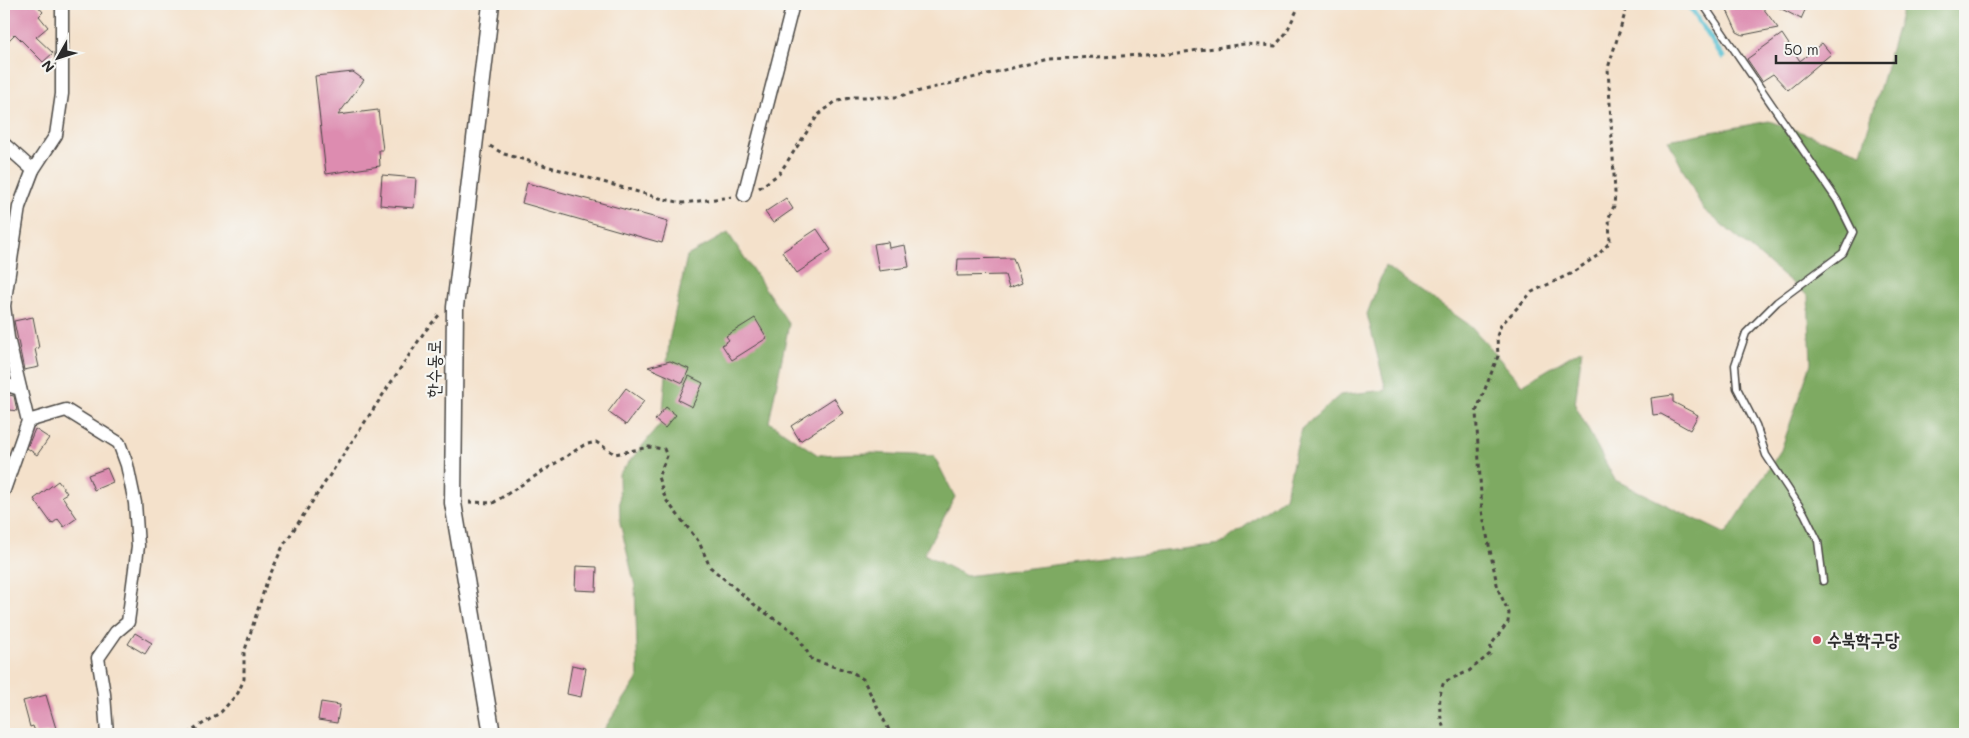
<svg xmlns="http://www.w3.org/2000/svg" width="1969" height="738" font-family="Mali,'Poor Story',sans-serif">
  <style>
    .forest { fill: #7eaa62; stroke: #546a46 }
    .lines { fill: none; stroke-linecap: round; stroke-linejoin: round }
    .stream { stroke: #56c0d2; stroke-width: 5 }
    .building { fill: #dd8cb0 }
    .service-casing { stroke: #494643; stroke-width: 9 }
    .minor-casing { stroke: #494643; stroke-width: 15 }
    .tertiary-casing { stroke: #494643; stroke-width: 19 }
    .path { stroke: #494643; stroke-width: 3; stroke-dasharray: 4 4; stroke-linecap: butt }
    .service { stroke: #fff; stroke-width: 6 }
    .minor { stroke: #fff; stroke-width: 12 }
    .tertiary { stroke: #fff; stroke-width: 16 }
    .poi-dot { fill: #d1495b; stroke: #f6f6f2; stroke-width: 2 }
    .labels { text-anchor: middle; stroke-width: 4.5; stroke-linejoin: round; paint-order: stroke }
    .street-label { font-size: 18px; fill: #2b2b2b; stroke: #f6f6f2 }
    .poi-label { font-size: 18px; font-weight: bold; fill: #2b2b2b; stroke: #f6f6f2; text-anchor: start }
  </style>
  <rect width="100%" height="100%" fill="#f6f6f2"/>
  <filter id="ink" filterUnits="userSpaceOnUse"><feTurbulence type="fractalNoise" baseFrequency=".02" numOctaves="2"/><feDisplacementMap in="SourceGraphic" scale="10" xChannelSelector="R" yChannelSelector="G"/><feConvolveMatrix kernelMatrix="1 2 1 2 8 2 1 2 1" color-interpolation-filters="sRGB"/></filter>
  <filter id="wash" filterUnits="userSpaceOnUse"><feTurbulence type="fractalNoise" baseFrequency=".0096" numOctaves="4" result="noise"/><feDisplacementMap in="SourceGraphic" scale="20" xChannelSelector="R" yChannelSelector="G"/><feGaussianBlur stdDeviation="1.12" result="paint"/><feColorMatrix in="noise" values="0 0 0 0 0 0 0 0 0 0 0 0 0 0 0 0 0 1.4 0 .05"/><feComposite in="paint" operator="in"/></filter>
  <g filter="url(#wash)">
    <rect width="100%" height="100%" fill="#f4e1cb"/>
    <path class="forest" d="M 1904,4 L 1965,4 L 1965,734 L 601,734 L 638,678 L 635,586 L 620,523 L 619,474 L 662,422 L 669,341 L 687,256 L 728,233 L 789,324 L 769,422 L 818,455 L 870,453 L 934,456 L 955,497 L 924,554 L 966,576 L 1221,544 L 1285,497 L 1301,429 L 1340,395 L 1386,390 L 1367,314 L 1385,266 L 1471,326 L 1522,385 L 1582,349 L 1575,405 L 1615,480 L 1726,534 L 1781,450 L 1811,363 L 1808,296 L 1703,209 L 1668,140 L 1769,121 L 1861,153 Z"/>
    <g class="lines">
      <path class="stream" d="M 1688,4 L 1723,57"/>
    </g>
    <g id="blocks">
      <g class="building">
        <path d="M 4,4 L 36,4 L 43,12 L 39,16 L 48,27 L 36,37 L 53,53 L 43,62 L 15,34 L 4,45 Z"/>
        <path d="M 1741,4 L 1760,4 L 1778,28 L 1743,35 L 1737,32 L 1727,10 Z"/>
        <path d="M 1772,4 L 1798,4 L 1806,8 L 1801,19 Z"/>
        <path d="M 1782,34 L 1800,61 L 1822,43 L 1831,54 L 1788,90 L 1773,74 L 1762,81 L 1747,59 Z"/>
        <path d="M 353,72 L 364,80 L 338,115 L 378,110 L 383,150 L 379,150 L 380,166 L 326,174 L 315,76 Z"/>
        <path d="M 382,175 L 416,178 L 414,208 L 380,205 Z"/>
        <path d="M 527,183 L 668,221 L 662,243 L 522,203 Z"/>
        <path d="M 786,198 L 793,209 L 773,223 L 765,212 Z"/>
        <path d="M 817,229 L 831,250 L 797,273 L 782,252 Z"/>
        <path d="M 888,242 L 889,248 L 905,245 L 909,267 L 879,271 L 874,244 Z"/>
        <path d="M 1013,258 L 1022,283 L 1009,288 L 1005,275 L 957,276 L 958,259 Z"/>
        <path d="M 33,317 L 39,348 L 35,349 L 39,367 L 24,370 L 14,321 Z"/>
        <path d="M 755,318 L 767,338 L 732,360 L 722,345 L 729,340 L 726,336 Z"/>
        <path d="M 670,361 L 689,369 L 683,383 L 648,367 Z"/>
        <path d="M 689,376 L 703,383 L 692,407 L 678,400 Z"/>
        <path d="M 626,388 L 644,401 L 626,425 L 608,412 Z"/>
        <path d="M 4,394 L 14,396 L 17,411 L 4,409 Z"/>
        <path d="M 1673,395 L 1673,402 L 1698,415 L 1690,430 L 1661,414 L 1653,415 L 1651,398 Z"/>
        <path d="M 834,398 L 843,413 L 800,441 L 791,426 Z"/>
        <path d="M 666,407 L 676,415 L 665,428 L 655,420 Z"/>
        <path d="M 35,429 L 49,438 L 37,455 L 27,448 Z"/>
        <path d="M 107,468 L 113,482 L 94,490 L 88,475 Z"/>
        <path d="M 58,481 L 67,493 L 62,496 L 77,518 L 64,527 L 58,519 L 52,524 L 34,499 Z"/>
        <path d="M 576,566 L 597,567 L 596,591 L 575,590 Z"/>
        <path d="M 135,633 L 152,643 L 145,654 L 128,644 Z"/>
        <path d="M 572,665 L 586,668 L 581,697 L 567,694 Z"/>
        <path d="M 46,695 L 57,732 L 36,734 L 33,726 L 30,727 L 23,701 Z"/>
        <path d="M 321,702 L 340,705 L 337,723 L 318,720 Z"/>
      </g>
    </g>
  </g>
  <g filter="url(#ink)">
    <use href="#blocks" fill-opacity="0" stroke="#494643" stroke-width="1"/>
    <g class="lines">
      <defs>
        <path id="service" d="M 1703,4 L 1837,200 L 1853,232 L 1843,253 L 1777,302 L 1746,333 L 1735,365 L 1737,388 L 1756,425 L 1766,455 L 1804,513 L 1818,541 L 1823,581"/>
        <g id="minor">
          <path d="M 4,144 L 33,170 L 56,135 L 62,94 L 62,4"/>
          <path d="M 744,195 L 793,4"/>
          <path d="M 4,384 L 20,389"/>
          <path d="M 28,421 L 66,410 L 119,443 L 127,465 L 135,503 L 138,546 L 128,622 L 116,632 L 98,658 L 104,694 L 107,734"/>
          <path d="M 4,490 L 28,421 L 8,338 L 4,306 L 19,207 L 33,170"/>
        </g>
        <path id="tertiary" d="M 491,4 L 455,307 L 453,503 L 492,734"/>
      </defs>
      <use href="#service" class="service-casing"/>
      <use href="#minor" class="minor-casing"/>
      <use href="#tertiary" class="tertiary-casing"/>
      <g class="path">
        <path d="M 490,146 L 504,154 L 663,199 L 683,203 L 732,197"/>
        <path d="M 759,188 L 779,174 L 818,115 L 835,102 L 853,97 L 896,97 L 1048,59 L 1169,54 L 1245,44 L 1275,46 L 1286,33 L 1300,4"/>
        <path d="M 469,502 L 493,503 L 584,445 L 596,442 L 615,454 L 649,447 L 664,449 L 667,456 L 658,477 L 666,500 L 699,542 L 710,567 L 761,610 L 796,633 L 812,660 L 852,672 L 863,679 L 891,734"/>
        <path d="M 187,734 L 221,712 L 238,693 L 244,679 L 244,653 L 266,584 L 283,546 L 425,331 L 440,314"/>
        <path d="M 1446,734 C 1439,719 1437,697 1444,682 L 1469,671 L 1490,654 L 1491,645 L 1508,622 L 1509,613 L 1498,589 L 1482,511 L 1476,412 L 1498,356 L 1497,336 L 1501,325 L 1532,292 L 1570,274 L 1597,256 L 1610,242 L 1609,217 L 1614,206 L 1615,193 L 1608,68 L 1628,4"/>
      </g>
      <use href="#service" class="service"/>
      <use href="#minor" class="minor"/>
      <use href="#tertiary" class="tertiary"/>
    </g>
  </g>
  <circle class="poi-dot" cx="1817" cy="640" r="5"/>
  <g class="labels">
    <g class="street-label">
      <text transform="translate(434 369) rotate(-89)" y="6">한수동로</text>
    </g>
    <g class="poi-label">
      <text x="1827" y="646">수북학구당</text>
    </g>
  </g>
  <rect width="1969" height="738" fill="none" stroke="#f6f6f2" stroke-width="20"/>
  <g transform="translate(58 58) rotate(231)" stroke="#f6f6f2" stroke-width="4" paint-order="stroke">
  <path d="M0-4L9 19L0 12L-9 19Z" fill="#2b2b2b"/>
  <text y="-8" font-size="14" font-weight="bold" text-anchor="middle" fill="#2b2b2b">N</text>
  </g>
  <path d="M1776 55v8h120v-8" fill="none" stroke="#2b2b2b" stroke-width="2.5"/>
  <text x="1784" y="55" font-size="15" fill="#2b2b2b" stroke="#f6f6f2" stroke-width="4" paint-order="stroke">50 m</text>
</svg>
